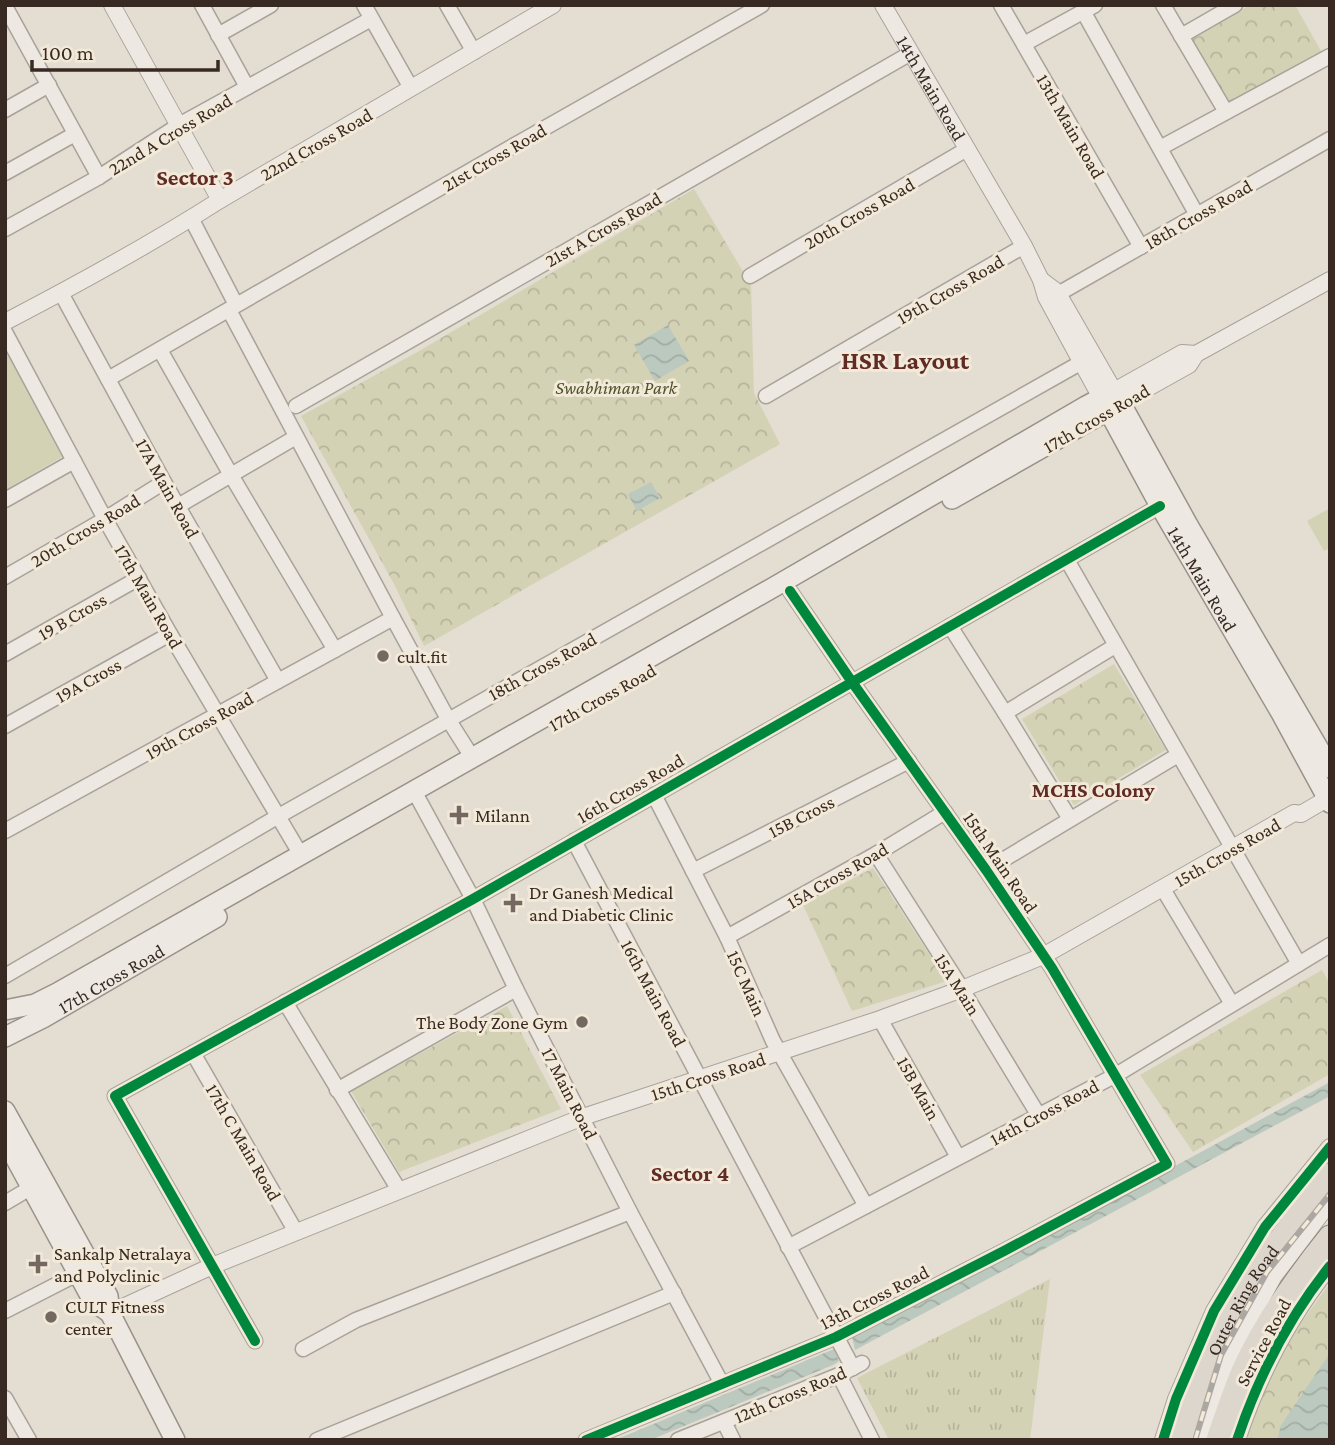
<svg xmlns="http://www.w3.org/2000/svg" width="1335" height="1445" font-family="'Crimson Pro',serif">
  <style>
    .grass { fill: url(#grass-tufts) }
    .park { fill: url(#park-crowns) }
    .garden { fill: #d4d2b5 }
    .water { fill: url(#water-waves) }
    .lines { fill: none; stroke-linecap: round; stroke-linejoin: round }
    .minor-casing { stroke: #a9a29a; stroke-width: 17 }
    .tertiary-casing { stroke: #a9a29a; stroke-width: 18 }
    .secondary-casing { stroke: #99928a; stroke-width: 22 }
    .trunk-casing { stroke: #8f8881; stroke-width: 25 }
    .minor { stroke: #ede9e2; stroke-width: 14 }
    .tertiary { stroke: #ede9e2; stroke-width: 16 }
    .secondary { stroke: #ede9e2; stroke-width: 19 }
    .trunk { stroke: #ddd6cc; stroke-width: 23 }
    .rail-casing { stroke: #ada7a2; stroke-width: 6 }
    .rail { stroke: #f3e9d9; stroke-width: 3.5; stroke-dasharray: 10; stroke-linecap: butt }
    .cycleway-casing { stroke: #f3e9d9; stroke-width: 15 }
    .cycleway { stroke: #00873e; stroke-width: 10 }
    .poi-dot { fill: #746960; stroke: #f3e9d9; stroke-width: 2.5 }
    .labels { text-anchor: middle; stroke-width: 6; stroke-linejoin: round; paint-order: stroke }
    .street-label { font-size: 19px; fill: #382a22; stroke: #f3e9d9 }
    .park-label { font-size: 19px; font-style: italic; fill: #4d532a; stroke: #f3e9d9 }
    .poi-label { font-size: 19px; fill: #382a22; stroke: #f3e9d9; text-anchor: start }
    .neighbourhood-label { font-size: 21px; font-weight: bold; fill: #612b25; stroke: #f3e9d9 }
    .quarter-label { font-size: 23px; font-weight: bold; fill: #612b25; stroke: #f3e9d9 }
    .district-label { font-size: 26px; font-weight: bold; fill: #612b25; stroke: #f3e9d9 }
  </style>
  <defs>
    <pattern id="grass-tufts" width="24" height="20" patternUnits="userSpaceOnUse" patternTransform="scale(1.75)"><rect width="24" height="20" fill="#d4d2b5"/><path d="M3 7l-1-3M5 7V3M7 7l1-3M15 17l-1-3M17 17v-4M19 17l1-3" fill="none" stroke="#b7b49b"/></pattern>
    <pattern id="park-crowns" width="20" height="18" patternUnits="userSpaceOnUse" patternTransform="scale(1.75)"><rect width="20" height="18" fill="#d4d2b5"/><path d="M2 6a3 3 0 1 1 6 0M12 15a3 3 0 1 1 6 0" fill="none" stroke="#b7b49b"/></pattern>
    <pattern id="water-waves" width="16" height="10" patternUnits="userSpaceOnUse" patternTransform="scale(1.75)"><rect width="16" height="10" fill="#bbc9bf"/><path d="M0 5q4-4 8 0t8 0" fill="none" stroke="#a2ada4"/></pattern>
  </defs>
  <rect width="100%" height="100%" fill="#e3ddd2"/>
  <path class="grass" d="M 1050,1279 L 1030,1440 L 889,1440 L 857,1378 Z"/>
  <g class="park">
    <path d="M 1250,5 L 1295,5 L 1321,51 L 1228,104 L 1191,39 Z"/>
    <path d="M 694,189 L 751,285 L 754,393 L 780,444 L 424,646 L 394,584 L 301,416 L 419,351 Z"/>
    <path d="M 1114,664 L 1166,750 L 1074,805 L 1022,719 Z"/>
    <path d="M 873,868 L 947,981 L 852,1011 L 803,905 Z"/>
    <path d="M 1322,970 L 1330,984 L 1330,1074 L 1193,1152 L 1140,1075 Z"/>
    <path d="M 507,1006 L 561,1109 L 399,1172 L 351,1091 Z"/>
    <path d="M 1330,1283 L 1330,1440 L 1245,1440 L 1265,1382 L 1293,1334 Z"/>
  </g>
  <g class="garden">
    <path d="M 5,346 L 62,457 L 5,490 Z"/>
    <path d="M 1330,508 L 1330,548 L 1324,551 L 1307,521 Z"/>
  </g>
  <g class="water">
    <path d="M 668,325 L 689,361 L 655,381 L 634,345 Z"/>
    <path d="M 651,482 L 660,498 L 637,511 L 628,494 Z"/>
    <path d="M 1330,1082 L 1330,1096 L 855,1350 L 852,1337 L 1190,1158 Z"/>
    <path d="M 834,1349 L 839,1361 L 833,1365 L 650,1440 L 615,1440 Z"/>
    <path d="M 1330,1353 L 1330,1440 L 1277,1440 L 1281,1425 Z"/>
  </g>
  <g class="lines">
    <defs>
      <g id="minor">
        <path d="M 202,5 L 247,87"/>
        <path d="M 364,5 L 411,88"/>
        <path d="M 447,5 L 474,52"/>
        <path d="M 1001,5 L 1141,247"/>
        <path d="M 1163,5 L 1226,112"/>
        <path d="M 5,6 L 99,177"/>
        <path d="M 1083,11 L 1197,215"/>
        <path d="M 218,35 L 271,5"/>
        <path d="M 1181,36 L 1235,5"/>
        <path d="M 1024,44 L 1095,5"/>
        <path d="M 5,110 L 49,85"/>
        <path d="M 1160,148 L 1330,56"/>
        <path d="M 5,173 L 75,134"/>
        <path d="M 191,218 L 233,299"/>
        <path d="M 5,229 L 99,177 L 179,125 L 371,19"/>
        <path d="M 750,276 L 967,149"/>
        <path d="M 61,293 L 164,482 L 278,681"/>
        <path d="M 1058,294 L 1330,139"/>
        <path d="M 229,310 L 393,618 L 448,719 L 472,757"/>
        <path d="M 5,332 L 105,519 L 170,634 L 301,855"/>
        <path d="M 160,350 L 231,475 L 335,650"/>
        <path d="M 108,379 L 520,142 L 762,5"/>
        <path d="M 766,396 L 1024,246"/>
        <path d="M 296,406 L 911,53"/>
        <path d="M 5,500 L 74,461"/>
        <path d="M 178,506 L 296,437"/>
        <path d="M 1067,560 L 1299,964"/>
        <path d="M 5,577 L 105,519 L 164,482"/>
        <path d="M 950,626 L 1005,713 L 1070,819"/>
        <path d="M 5,654 L 139,578"/>
        <path d="M 1005,713 L 1115,646"/>
        <path d="M 5,726 L 170,634"/>
        <path d="M 654,795 L 727,937 L 773,1041 L 866,1206"/>
        <path d="M 419,800 L 473,899 L 516,989 L 630,1212 L 722,1384"/>
        <path d="M 5,831 L 393,618"/>
        <path d="M 574,841 L 853,1368"/>
        <path d="M 876,854 L 957,981 L 1039,1116"/>
        <path d="M 986,870 L 1178,755"/>
        <path d="M 693,871 L 909,761"/>
        <path d="M 1163,889 L 1232,1004"/>
        <path d="M 727,937 L 876,854 L 945,812"/>
        <path d="M 5,976 L 277,817 L 1082,362"/>
        <path d="M 285,1002 L 399,1190"/>
        <path d="M 880,1019 L 958,1157"/>
        <path d="M 193,1053 L 296,1232"/>
        <path d="M 337,1090 L 516,989"/>
        <path d="M 5,1203 L 32,1187"/>
        <path d="M 788,1247 L 1116,1075 L 1330,945"/>
        <path d="M 5,1311 L 85,1270"/>
        <path d="M 255,1341 L 115,1096 L 473,899 L 1160,506"/>
        <path d="M 303,1349 L 356,1320 L 630,1212"/>
        <path d="M 839,1375 L 872,1440"/>
        <path d="M 5,1398 L 29,1440"/>
        <path d="M 724,1422 L 733,1440"/>
        <path d="M 317,1440 L 674,1293"/>
        <path d="M 586,1440 L 836,1337 L 1004,1251 L 1167,1164 L 1052,968 L 986,870 L 852,682 L 790,591"/>
        <path d="M 678,1440 L 839,1375 L 862,1363"/>
      </g>
      <g id="tertiary">
        <path d="M 112,5 L 220,200"/>
        <path id="s1" d="M 883,5 L 1024,246 L 1041,280 L 1046,297 L 1101,398"/>
        <path d="M 1041,280 L 1057,292 L 1114,391 L 1182,353 L 1196,354"/>
        <path d="M 5,322 C 78,284 151,244 220,200 L 553,5"/>
        <path d="M 1121,403 L 1189,365 L 1196,354 L 1330,280"/>
        <path d="M 110,1313 L 212,1266 L 583,1117 L 880,1019 L 962,989 L 1043,956 L 1294,813 L 1301,814 L 1330,797"/>
        <path d="M 1163,1440 L 1176,1399 L 1214,1311 L 1265,1227 L 1330,1147"/>
        <path d="M 1198,1440 L 1230,1357 L 1274,1276 L 1330,1202"/>
        <path d="M 1237,1440 C 1258,1377 1289,1317 1330,1266"/>
      </g>
      <g id="secondary">
        <path id="s2" d="M 1102,399 L 1160,506 L 1281,713 L 1330,803"/>
        <path d="M 952,499 L 1121,403"/>
        <path d="M 5,1010 L 35,1004 L 57,993 L 774,587 L 1086,406 L 1114,391 L 1188,525 L 1330,768"/>
        <path id="s3" d="M 5,1037 L 43,1018 L 217,917"/>
        <path d="M 5,1111 L 108,1296 L 110,1313 L 175,1440"/>
        <path d="M 5,1139 L 93,1301 L 110,1313"/>
      </g>
      <g id="trunk">
        <path id="s4" d="M 1179,1440 L 1196,1390 L 1217,1342 L 1252,1276 L 1330,1175"/>
        <path d="M 1218,1440 C 1226,1416 1234,1392 1244,1369 C 1266,1321 1297,1278 1330,1237"/>
      </g>
    </defs>
    <use href="#minor" class="minor-casing"/>
    <use href="#tertiary" class="tertiary-casing"/>
    <use href="#secondary" class="secondary-casing"/>
    <use href="#trunk" class="trunk-casing"/>
    <use href="#minor" class="minor"/>
    <use href="#tertiary" class="tertiary"/>
    <use href="#secondary" class="secondary"/>
    <use href="#trunk" class="trunk"/>
    <defs>
      <path id="rail" d="M 1195,1440 L 1221,1355 L 1267,1272 L 1330,1194"/>
    </defs>
    <use href="#rail" class="rail-casing"/>
    <use href="#rail" class="rail"/>
    <defs>
      <g id="cycleway">
        <path d="M 255,1341 L 115,1096 L 473,899 L 1160,506"/>
        <path d="M 586,1440 L 836,1337 L 1004,1251 L 1167,1164 L 1052,968 L 986,870 L 852,682 L 790,591"/>
        <path d="M 1163,1440 L 1176,1399 L 1214,1311 L 1265,1227 L 1330,1147"/>
        <path d="M 1237,1440 C 1258,1377 1289,1317 1330,1266"/>
      </g>
    </defs>
    <use href="#cycleway" class="cycleway-casing"/>
    <use href="#cycleway" class="cycleway"/>
  </g>
  <g class="poi-dot">
    <circle cx="383" cy="656" r="7"/>
    <path d="M455.5 804.5h7v7h7v7h-7v7h-7v-7h-7v-7h7z"/>
    <path d="M509.5 892.5h7v7h7v7h-7v7h-7v-7h-7v-7h7z"/>
    <circle cx="582" cy="1022" r="7"/>
    <path d="M34.5 1253.5h7v7h7v7h-7v7h-7v-7h-7v-7h7z"/>
    <circle cx="51" cy="1317" r="7"/>
  </g>
  <g class="labels">
    <g class="street-label">
      <text dy="7" stroke="none"><textPath href="#s1" startOffset="96">14th Main Road</textPath></text>
      <text transform="translate(1071 126) rotate(60)" y="7">13th Main Road</text>
      <text transform="translate(170 134) rotate(-31)" y="7">22nd A Cross Road</text>
      <text transform="translate(316 144) rotate(-30)" y="7">22nd Cross Road</text>
      <text transform="translate(494 157) rotate(-30)" y="7">21st Cross Road</text>
      <text transform="translate(859 213) rotate(-30)" y="7">20th Cross Road</text>
      <text transform="translate(1198 214) rotate(-30)" y="7">18th Cross Road</text>
      <text transform="translate(603 229) rotate(-30)" y="7">21st A Cross Road</text>
      <text transform="translate(950 289) rotate(-30)" y="7">19th Cross Road</text>
      <text transform="translate(1096 418) rotate(-30)" y="7">17th Cross Road</text>
      <text transform="translate(168 488) rotate(61)" y="7">17A Main Road</text>
      <text transform="translate(85 530) rotate(-31)" y="7">20th Cross Road</text>
      <text dy="7" stroke="none"><textPath href="#s2" startOffset="206">14th Main Road</textPath></text>
      <text transform="translate(149 596) rotate(60)" y="7">17th Main Road</text>
      <text transform="translate(72 616) rotate(-30)" y="7">19 B Cross</text>
      <text transform="translate(542 666) rotate(-29)" y="7">18th Cross Road</text>
      <text transform="translate(88 680) rotate(-29)" y="7">19A Cross</text>
      <text transform="translate(602 697) rotate(-29)" y="7">17th Cross Road</text>
      <text transform="translate(199 725) rotate(-29)" y="7">19th Cross Road</text>
      <text transform="translate(630 788) rotate(-30)" y="7">16th Cross Road</text>
      <text transform="translate(801 816) rotate(-27)" y="7">15B Cross</text>
      <text transform="translate(1227 852) rotate(-30)" y="7">15th Cross Road</text>
      <text transform="translate(1001 862) rotate(56)" y="7">15th Main Road</text>
      <text transform="translate(837 875) rotate(-30)" y="7">15A Cross Road</text>
      <text dy="7" stroke="none"><textPath href="#s3" startOffset="121">17th Cross Road</textPath></text>
      <text transform="translate(747 983) rotate(66)" y="7">15C Main</text>
      <text transform="translate(958 984) rotate(58)" y="7">15A Main</text>
      <text transform="translate(654 993) rotate(62)" y="7">16th Main Road</text>
      <text transform="translate(708 1076) rotate(-18)" y="7">15th Cross Road</text>
      <text transform="translate(919 1088) rotate(61)" y="7">15B Main</text>
      <text transform="translate(570 1093) rotate(63)" y="7">17 Main Road</text>
      <text transform="translate(1044 1112) rotate(-28)" y="7">14th Cross Road</text>
      <text transform="translate(244 1142) rotate(60)" y="7">17th C Main Road</text>
      <text transform="translate(874 1297) rotate(-27)" y="7">13th Cross Road</text>
      <text dy="7" stroke="none"><textPath href="#s4" startOffset="154">Outer Ring Road</textPath></text>
      <text transform="translate(1263 1342) rotate(-62)" y="7">Service Road</text>
      <text transform="translate(790 1394) rotate(-23)" y="7">12th Cross Road</text>
    </g>
    <g class="park-label">
      <text x="616" y="394">Swabhiman Park</text>
    </g>
    <g class="poi-label">
      <text x="397" y="663">cult.fit</text>
      <text x="475" y="822">Milann</text>
      <text x="529" y="899">Dr Ganesh Medical<tspan x="529" dy="22">and Diabetic Clinic</tspan></text>
      <text x="568" y="1029" text-anchor="end">The Body Zone Gym</text>
      <text x="54" y="1260">Sankalp Netralaya<tspan x="54" dy="22">and Polyclinic</tspan></text>
      <text x="65" y="1313">CULT Fitness<tspan x="65" dy="22">center</tspan></text>
    </g>
    <g class="neighbourhood-label">
      <text x="1093" y="797">MCHS Colony</text>
    </g>
    <g class="quarter-label">
      <text x="195" y="185">Sector 3</text>
      <text x="690" y="1181">Sector 4</text>
    </g>
    <g class="district-label">
      <text x="905" y="369">HSR Layout</text>
    </g>
  </g>
  <rect width="1335" height="1445" fill="none" stroke="#382a22" stroke-width="14"/>
  <path d="M32 60v10h186v-10" fill="none" stroke="#382a22" stroke-width="3.5"/>
  <text x="42" y="60" font-size="21" fill="#382a22" stroke="#f3e9d9" stroke-width="5" paint-order="stroke">100 m</text>
</svg>
